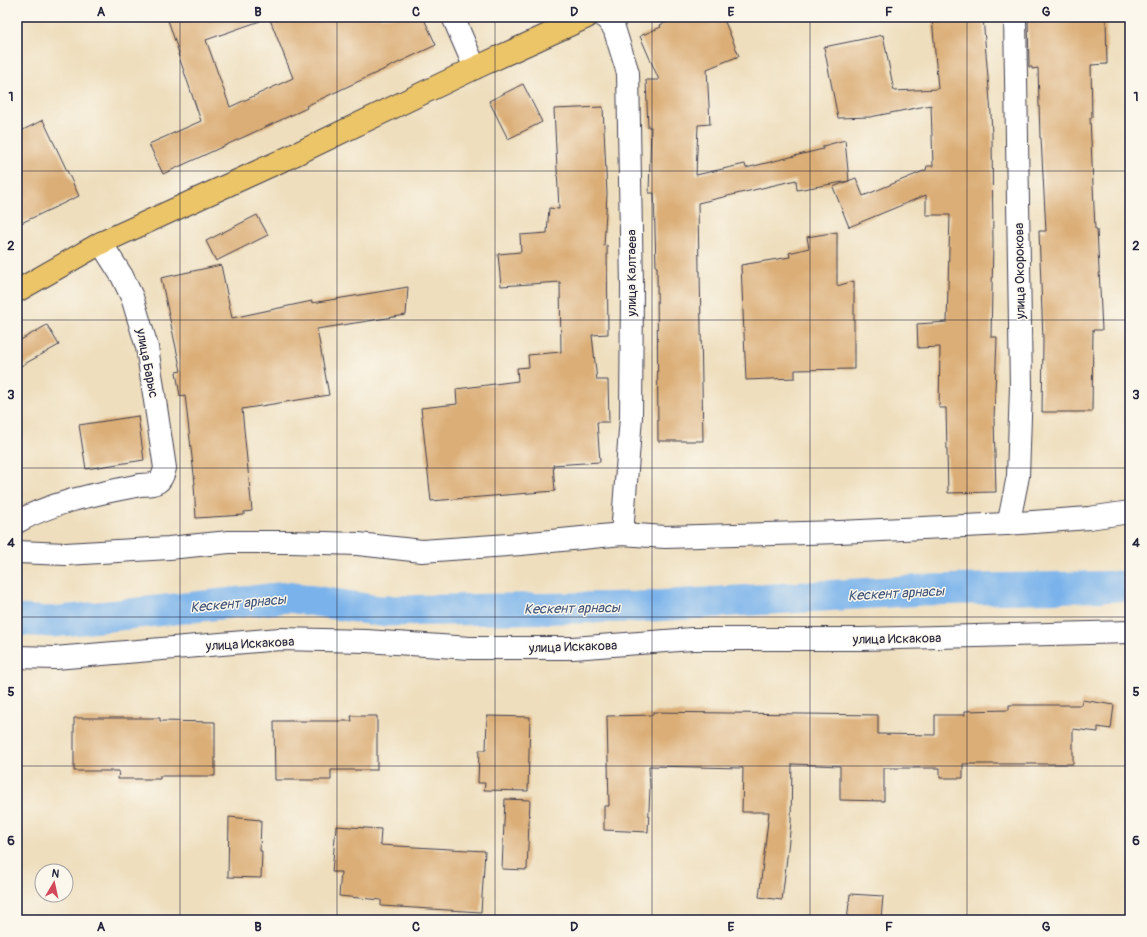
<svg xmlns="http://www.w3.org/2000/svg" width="1147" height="937" font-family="Pangolin,sans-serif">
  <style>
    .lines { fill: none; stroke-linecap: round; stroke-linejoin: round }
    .canal { stroke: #7ab3eb; stroke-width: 31 }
    .building { fill: #dbae77 }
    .minor-casing { stroke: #413e4e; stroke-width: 24 }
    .major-casing { stroke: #413e4e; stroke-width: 24 }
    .minor { stroke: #fff; stroke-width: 22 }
    .major { stroke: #edc569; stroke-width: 22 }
    .grid { fill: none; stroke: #22223b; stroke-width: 1; stroke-opacity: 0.55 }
    .labels { text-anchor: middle; stroke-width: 3; stroke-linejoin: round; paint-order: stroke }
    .street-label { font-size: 13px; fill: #22223b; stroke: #fbf7ec }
    .water-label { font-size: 14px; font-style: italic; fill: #415579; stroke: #fbf7ec }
    .neatline { fill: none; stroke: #22223b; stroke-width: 1.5 }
    .grid-label { font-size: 13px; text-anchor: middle; font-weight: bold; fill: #22223b }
  </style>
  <rect width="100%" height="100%" fill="#fbf7ec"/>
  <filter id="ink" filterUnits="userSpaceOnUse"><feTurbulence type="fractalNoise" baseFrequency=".025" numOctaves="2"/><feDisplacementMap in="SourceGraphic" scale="8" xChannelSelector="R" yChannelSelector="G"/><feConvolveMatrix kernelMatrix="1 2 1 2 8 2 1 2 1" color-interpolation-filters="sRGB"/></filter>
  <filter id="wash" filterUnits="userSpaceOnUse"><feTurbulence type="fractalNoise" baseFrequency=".012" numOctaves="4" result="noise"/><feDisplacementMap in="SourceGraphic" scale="16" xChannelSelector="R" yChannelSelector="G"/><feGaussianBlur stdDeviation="0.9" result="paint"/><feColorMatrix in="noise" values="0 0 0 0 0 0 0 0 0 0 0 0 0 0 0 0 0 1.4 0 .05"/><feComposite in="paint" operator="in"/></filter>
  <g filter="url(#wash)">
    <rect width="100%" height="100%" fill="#eedebd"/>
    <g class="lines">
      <path class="canal" d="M 17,620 L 52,622 L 288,597 L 380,611 L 637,607 L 924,590 L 1130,586"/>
    </g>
    <g id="blocks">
      <g class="building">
        <path d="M 167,17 L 259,17 L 260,21 L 206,40 L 230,107 L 293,78 L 269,17 L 423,17 L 436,45 L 306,106 L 307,108 L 163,174 L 149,144 L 201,121 L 178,54 L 179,53 Z"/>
        <path d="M 678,17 L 723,17 L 739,56 L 707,69 L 710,124 L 698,125 L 696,175 L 745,164 L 746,168 L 823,149 L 823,146 L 845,140 L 849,181 L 797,190 L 796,180 L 698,203 L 699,271 L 700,271 L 703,441 L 658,441 L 657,267 L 656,267 L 654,193 L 649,193 L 651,127 L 648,127 L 646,80 L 659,80 L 640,36 L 661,27 L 660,25 Z"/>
        <path d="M 932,17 L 983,17 L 991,114 L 992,134 L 993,243 L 991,337 L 997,337 L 994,419 L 996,492 L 948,493 L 946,408 L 939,408 L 940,347 L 918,348 L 917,324 L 947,322 L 950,215 L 926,215 L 926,195 L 849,227 L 833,187 L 856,178 L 863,196 L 926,170 L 927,166 L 933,166 L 931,105 L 870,117 L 838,118 L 824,47 L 883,35 L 894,91 L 938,89 Z"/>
        <path d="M 1028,17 L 1106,17 L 1107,64 L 1091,65 L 1092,118 L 1090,118 L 1095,229 L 1097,229 L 1102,330 L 1093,330 L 1092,412 L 1042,412 L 1043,340 L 1039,231 L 1046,231 L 1041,138 L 1040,138 L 1038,68 L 1032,69 L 1032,67 L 1029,67 Z"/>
        <path d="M 523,84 L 542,122 L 508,139 L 489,101 Z"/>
        <path d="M 603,107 L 607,194 L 604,246 L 607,245 L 608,334 L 592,335 L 597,380 L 608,380 L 609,422 L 597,422 L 600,462 L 553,465 L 555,491 L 431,501 L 421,408 L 457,404 L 456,389 L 518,381 L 517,368 L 529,367 L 528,355 L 561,352 L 560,282 L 501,286 L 498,254 L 521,252 L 520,235 L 547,233 L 549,208 L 559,209 L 554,109 Z"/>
        <path d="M 43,120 L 79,196 L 17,225 L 17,133 Z"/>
        <path d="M 257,215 L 268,235 L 216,261 L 206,241 Z"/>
        <path d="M 837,232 L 837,286 L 854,281 L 854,369 L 795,370 L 795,378 L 746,380 L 741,265 L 790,257 L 789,253 L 809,248 L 807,237 Z"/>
        <path d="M 221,265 L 232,318 L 312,301 L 312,303 L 408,287 L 406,315 L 317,329 L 329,395 L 242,409 L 252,511 L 244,512 L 244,515 L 196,518 L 194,484 L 195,484 L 185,395 L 180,396 L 176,372 L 181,371 L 161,278 Z"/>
        <path d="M 47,325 L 59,345 L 17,368 L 17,342 Z"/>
        <path d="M 138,416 L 144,460 L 86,469 L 79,425 Z"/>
        <path d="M 1082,700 L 1114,705 L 1111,729 L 1098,727 L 1098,732 L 1073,729 L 1073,764 L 963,764 L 963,778 L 940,778 L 940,768 L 884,768 L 884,801 L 840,800 L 840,766 L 792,764 L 791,823 L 782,900 L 759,897 L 769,812 L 742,812 L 743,768 L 649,766 L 650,788 L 648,832 L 604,830 L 604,806 L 609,806 L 607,716 L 653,715 L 653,712 L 878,715 L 878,734 L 935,735 L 935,715 L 965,715 L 965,711 L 1009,710 L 1009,705 L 1081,705 Z"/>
        <path d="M 351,716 L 377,716 L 377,770 L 331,770 L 331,780 L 275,780 L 274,721 L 352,721 Z"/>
        <path d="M 487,716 L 530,717 L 528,791 L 484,790 L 485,783 L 478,783 L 479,750 L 486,750 Z"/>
        <path d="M 74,718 L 160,718 L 160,721 L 215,722 L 215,776 L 160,776 L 160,779 L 118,779 L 119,771 L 74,771 Z"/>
        <path d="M 505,799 L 530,800 L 527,870 L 502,869 Z"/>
        <path d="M 229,817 L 261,820 L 260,851 L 262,851 L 261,878 L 228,877 Z"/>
        <path d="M 336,826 L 381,829 L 380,845 L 485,851 L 481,912 L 381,906 L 381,900 L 339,896 L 341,872 L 332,872 Z"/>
        <path d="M 850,894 L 883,896 L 881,920 L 847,920 Z"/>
      </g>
    </g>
  </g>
  <g filter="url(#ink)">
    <use href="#blocks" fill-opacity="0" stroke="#413e4e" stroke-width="1"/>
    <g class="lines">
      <defs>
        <g id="minor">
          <path d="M 453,17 L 475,68"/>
          <path d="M 605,17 L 614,28 L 628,73 L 632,286 L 631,417 L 622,534"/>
          <path d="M 17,522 C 54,501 98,494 140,485 C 156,484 161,485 165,468 L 147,347 L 132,297 L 122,276 L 101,243"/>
          <path d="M 1006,524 L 1010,516 L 1018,476 L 1021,387 L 1015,17"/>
          <path d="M 17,552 L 66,554 L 169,548 L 229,542 L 291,542 L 358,544 L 422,551 L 521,544 L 622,534 L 665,537 L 840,532 L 1006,524 L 1089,518 L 1130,512"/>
          <path d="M 17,657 L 55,658 L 280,639 L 366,641 L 470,648 L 573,648 L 692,639 L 862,639 L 1130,632"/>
        </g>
        <path id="major" d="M 17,291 L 101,243 L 296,154 L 475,68 L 587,17"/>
      </defs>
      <use href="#minor" class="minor-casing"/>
      <use href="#major" class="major-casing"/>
      <use href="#minor" class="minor"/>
      <use href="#major" class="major"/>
    </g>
  </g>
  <path class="grid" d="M 180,17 L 180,920M 337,17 L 337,920M 495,17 L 495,920M 652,17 L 652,920M 810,17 L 810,920M 967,17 L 967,920M 17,171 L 1130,171M 17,320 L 1130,320M 17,468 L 1130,468M 17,617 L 1130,617M 17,766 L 1130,766"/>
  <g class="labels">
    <g class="street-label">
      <text transform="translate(1019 271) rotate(-91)" y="5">улица Окорокова</text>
      <text transform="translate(631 273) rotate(-90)" y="5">улица Калтаева</text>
      <text transform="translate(148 363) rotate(79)" y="5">улица Барыс</text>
      <text transform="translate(897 638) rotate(-1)" y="5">улица Искакова</text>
      <text transform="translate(250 643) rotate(-3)" y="5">улица Искакова</text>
      <text transform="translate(573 646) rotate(-2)" y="5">улица Искакова</text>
    </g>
    <g class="water-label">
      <text transform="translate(896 593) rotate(-3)" y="5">Кескент арнасы</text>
      <text transform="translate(238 603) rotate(-5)" y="5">Кескент арнасы</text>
      <text transform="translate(572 608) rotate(-1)" y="5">Кескент арнасы</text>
    </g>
  </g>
  <rect width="1147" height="937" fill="none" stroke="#fbf7ec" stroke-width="44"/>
  <g transform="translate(54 883) rotate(9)"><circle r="19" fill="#fbf7ec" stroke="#a4a2a5"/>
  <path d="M0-3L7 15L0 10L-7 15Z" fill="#d1495b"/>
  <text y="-6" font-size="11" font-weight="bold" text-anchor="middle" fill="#22223b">N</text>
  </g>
  <rect x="22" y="22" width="1103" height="893" class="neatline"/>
  <g class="grid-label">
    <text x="101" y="16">A</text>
    <text x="258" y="16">B</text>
    <text x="416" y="16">C</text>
    <text x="574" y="16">D</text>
    <text x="731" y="16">E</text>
    <text x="889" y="16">F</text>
    <text x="1046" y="16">G</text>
    <text x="11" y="101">1</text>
    <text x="1136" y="101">1</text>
    <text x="11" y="250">2</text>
    <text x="1136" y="250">2</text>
    <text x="11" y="399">3</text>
    <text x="1136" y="399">3</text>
    <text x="11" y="547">4</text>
    <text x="1136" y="547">4</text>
    <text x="11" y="696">5</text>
    <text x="1136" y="696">5</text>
    <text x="11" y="845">6</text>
    <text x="1136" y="845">6</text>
    <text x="101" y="931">A</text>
    <text x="258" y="931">B</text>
    <text x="416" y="931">C</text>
    <text x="574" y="931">D</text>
    <text x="731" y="931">E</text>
    <text x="889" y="931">F</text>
    <text x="1046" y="931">G</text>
  </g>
</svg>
